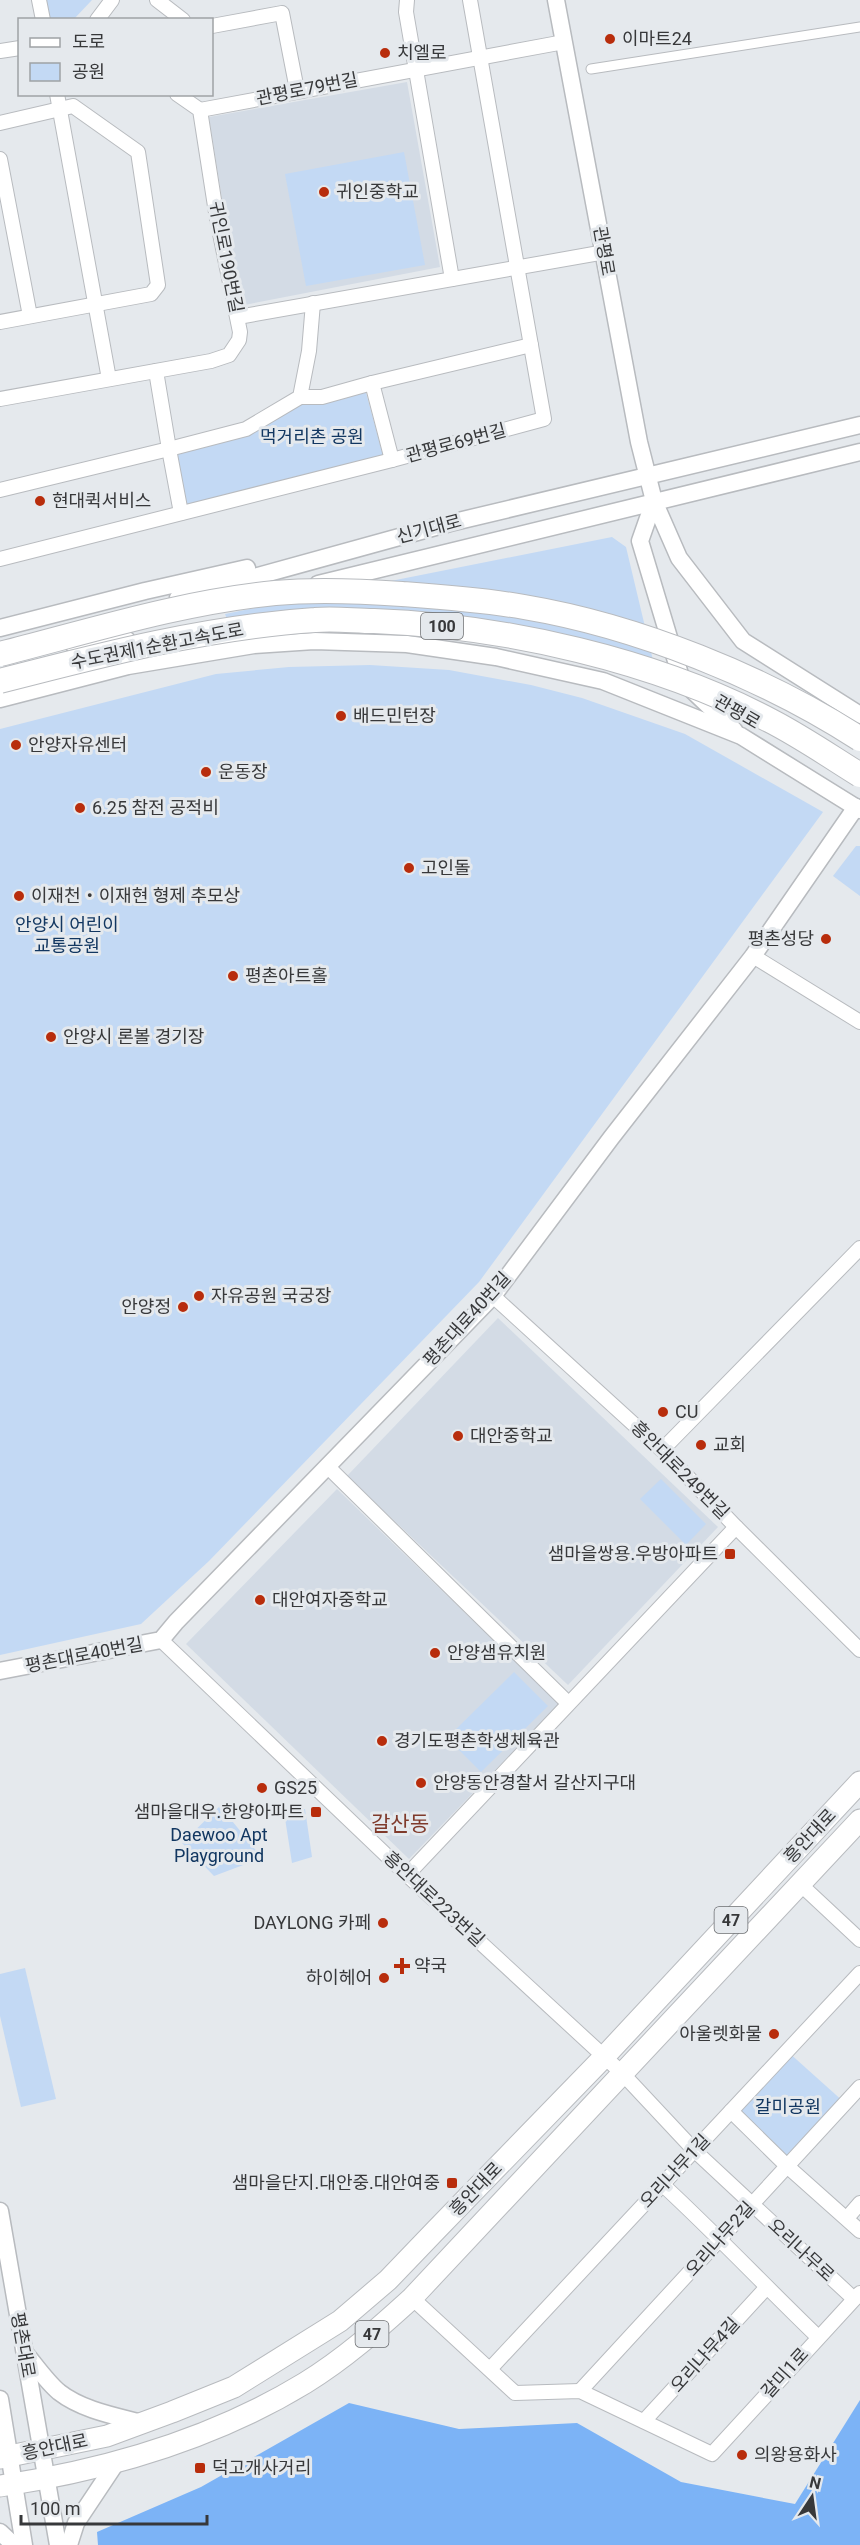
<svg xmlns="http://www.w3.org/2000/svg" width="860" height="2545" font-family="Roboto,'Noto Sans KR',sans-serif">
  <style>
    .built { fill: #d3dbe5 }
    .green { fill: #c3d9f4 }
    .forest { fill: #7cb3f6 }
    .lines { fill: none; stroke-linecap: round; stroke-linejoin: round }
    .pedestrian-casing { stroke: #b8bbbf; stroke-width: 11 }
    .minor-casing { stroke: #b8bbbf; stroke-width: 16 }
    .tertiary-casing { stroke: #b8bbbf; stroke-width: 19 }
    .primary-casing { stroke: #b8bbbf; stroke-width: 23 }
    .pedestrian { stroke: #fff; stroke-width: 9 }
    .minor { stroke: #fff; stroke-width: 14 }
    .tertiary { stroke: #fff; stroke-width: 16 }
    .primary { stroke: #fff; stroke-width: 21 }
    .motorway-bridge-casing { stroke: #b8bbbf; stroke-width: 26; stroke-linecap: butt }
    .motorway-bridge { stroke: #fff; stroke-width: 24 }
    .poi-dot { fill: #b82d0c; stroke: #e5e9ed; stroke-width: 2 }
    .labels { text-anchor: middle; stroke-width: 6; stroke-linejoin: round; paint-order: stroke }
    .shield { fill: #e5e9ed; stroke: #6b6d70; stroke-width: 1.5 }
    .shield-label { font-size: 16px; font-weight: bold; fill: #37383a }
    .poi-label { font-size: 18px; fill: #37383a; stroke: #e5e9ed; text-anchor: start }
    .street-label { font-size: 18px; fill: #37383a; stroke: #e5e9ed }
    .park-label { font-size: 18px; fill: #123761; stroke: #e5e9ed }
    .quarter-label { font-size: 21px; fill: #7f3a2b; stroke: #e5e9ed }
  </style>
  <rect width="100%" height="100%" fill="#e5e9ed"/>
  <g class="built">
    <path d="M 407,82 L 440,267 L 239,306 L 209,117 Z"/>
    <path d="M 498,1318 L 718,1527 L 568,1685 L 347,1476 Z"/>
    <path d="M 337,1489 L 559,1704 L 409,1859 L 186,1644 Z"/>
  </g>
  <g class="green">
    <path d="M 42,0 L 92,0 L 73,20 L 46,19 Z"/>
    <path d="M 404,152 L 425,265 L 306,286 L 285,174 Z"/>
    <path d="M 365,389 L 383,455 L 184,508 L 175,454 L 302,400 Z"/>
    <path d="M 612,537 L 626,547 L 656,673 L 505,631 L 229,624 L 225,614 Z"/>
    <path d="M 370,665 L 449,670 L 531,685 L 582,698 L 685,734 L 823,812 L 479,1282 L 209,1561 L 141,1624 L 0,1655 L 0,729 L 216,674 L 289,667 Z"/>
    <path d="M 856,846 L 860,846 L 860,896 L 833,876 Z"/>
    <path d="M 661,1479 L 706,1524 L 686,1545 L 640,1499 Z"/>
    <path d="M 514,1672 L 548,1706 L 481,1772 L 447,1738 Z"/>
    <path d="M 220,1806 L 262,1858 L 214,1876 L 182,1843 Z"/>
    <path d="M 305,1809 L 312,1857 L 292,1863 L 284,1812 Z"/>
    <path d="M 25,1968 L 56,2099 L 21,2107 L 0,2016 L 0,1974 Z"/>
    <path d="M 787,2051 L 845,2103 L 787,2166 L 731,2111 Z"/>
  </g>
  <path class="forest" d="M 860,2400 L 860,2545 L 98,2545 L 97,2532 L 201,2487 L 349,2403 L 459,2429 L 577,2423 L 681,2482 L 795,2504 Z"/>
  <g class="lines">
    <defs>
      <path id="pedestrian" d="M 591,69 L 860,27"/>
      <g id="minor">
        <path d="M 39,0 L 43,20"/>
        <path d="M 157,0 L 183,20"/>
        <path d="M 407,0 L 406,12 L 452,279"/>
        <path d="M 97,20 L 112,0"/>
        <path d="M 212,26 L 282,13 L 297,90"/>
        <path d="M 0,51 L 20,48"/>
        <path d="M 57,94 L 109,379"/>
        <path d="M 200,110 L 564,42"/>
        <path d="M 0,123 L 73,106 L 138,152 L 158,285 L 151,294 L 0,322"/>
        <path d="M 0,159 L 30,316"/>
        <path d="M 238,317 L 605,252"/>
        <path d="M 372,383 L 392,460"/>
        <path d="M 300,397 L 322,397 L 372,383 L 531,345"/>
        <path d="M 0,399 L 211,361 L 229,355 L 239,340 L 240,332 L 217,219 L 200,110 L 177,94"/>
        <path d="M 0,490 L 169,449 L 156,371"/>
        <path d="M 181,513 L 169,449 L 246,429 L 300,397 L 309,351 L 313,303"/>
        <path d="M 0,559 L 392,460 L 544,419 L 470,0"/>
        <path d="M 753,956 L 860,1022"/>
        <path d="M 493,1296 L 662,1450 L 736,1527 L 860,1650"/>
        <path d="M 662,1450 L 860,1248"/>
        <path d="M 327,1466 L 568,1703"/>
        <path d="M 161,1640 L 407,1875 L 622,2073 L 695,2151 L 854,2299"/>
        <path d="M 407,1875 L 736,1527"/>
        <path d="M 799,1883 L 860,1940"/>
        <path d="M 731,2111 L 787,2166 L 860,2231"/>
        <path d="M 663,2185 C 716,2234 766,2287 818,2337"/>
        <path d="M 847,2218 L 860,2203"/>
        <path d="M 412,2298 L 515,2393 L 580,2391 L 712,2454 L 860,2293"/>
        <path d="M 490,2369 L 860,1973"/>
        <path d="M 580,2391 L 860,2087"/>
        <path d="M 644,2421 L 766,2288"/>
      </g>
      <g id="tertiary">
        <path d="M 556,0 L 639,442 L 654,501 L 679,558 L 743,641 L 860,715"/>
        <path d="M 654,501 L 640,541 L 682,681 L 689,685"/>
        <path d="M 318,584 L 860,452"/>
        <path d="M 178,598 L 450,523 L 860,425"/>
        <path d="M 0,628 L 145,591 L 247,568"/>
        <path d="M 74,645 L 127,640"/>
        <path d="M 692,690 L 734,730"/>
        <path d="M 0,699 L 128,666 L 254,645 L 314,641 L 407,644 L 496,657 L 603,681 L 741,736 L 860,810"/>
        <path d="M 0,1671 L 161,1640 L 176,1622 L 493,1296 L 611,1138 L 753,956 L 856,807"/>
        <path d="M 0,2211 L 58,2545"/>
        <path d="M 26,2354 C 36,2366 47,2382 59,2392 C 82,2410 115,2416 142,2423"/>
        <path d="M 0,2399 L 24,2545"/>
        <path d="M 0,2532 L 14,2545"/>
        <path d="M 69,2545 L 76,2523 L 116,2463"/>
      </g>
      <g id="primary">
        <path d="M 0,2458 L 107,2436 L 172,2412 L 234,2387 L 340,2321 L 388,2280 L 436,2230 L 603,2058 L 860,1782"/>
        <path d="M 0,2486 C 106,2470 213,2439 305,2383 C 344,2359 378,2329 412,2298 L 860,1820"/>
      </g>
    </defs>
    <use href="#pedestrian" class="pedestrian-casing"/>
    <use href="#minor" class="minor-casing"/>
    <use href="#tertiary" class="tertiary-casing"/>
    <use href="#primary" class="primary-casing"/>
    <use href="#pedestrian" class="pedestrian"/>
    <use href="#minor" class="minor"/>
    <use href="#tertiary" class="tertiary"/>
    <use href="#primary" class="primary"/>
    <defs>
      <g id="motorway-bridge">
        <path d="M 0,654 C 90,631 182,602 275,593 C 317,589 360,591 402,594 C 442,597 484,600 524,607 C 637,626 764,677 860,739"/>
        <path d="M 0,681 C 104,654 208,627 315,620 C 335,618 355,621 374,621 C 505,626 655,660 771,721 C 802,737 831,757 860,775"/>
      </g>
    </defs>
    <use href="#motorway-bridge" class="motorway-bridge-casing"/>
    <use href="#motorway-bridge" class="motorway-bridge"/>
  </g>
  <g class="poi-dot">
    <circle cx="610" cy="39" r="6"/>
    <circle cx="385" cy="53" r="6"/>
    <circle cx="324" cy="192" r="6"/>
    <circle cx="40" cy="501" r="6"/>
    <circle cx="341" cy="716" r="6"/>
    <circle cx="16" cy="745" r="6"/>
    <circle cx="206" cy="772" r="6"/>
    <circle cx="80" cy="808" r="6"/>
    <circle cx="409" cy="868" r="6"/>
    <circle cx="19" cy="896" r="6"/>
    <circle cx="826" cy="939" r="6"/>
    <circle cx="233" cy="976" r="6"/>
    <circle cx="51" cy="1037" r="6"/>
    <circle cx="199" cy="1296" r="6"/>
    <circle cx="183" cy="1307" r="6"/>
    <circle cx="663" cy="1412" r="6"/>
    <circle cx="458" cy="1436" r="6"/>
    <circle cx="701" cy="1445" r="6"/>
    <rect x="724" y="1548" width="12" height="12" rx="3"/>
    <circle cx="260" cy="1600" r="6"/>
    <circle cx="435" cy="1653" r="6"/>
    <circle cx="382" cy="1741" r="6"/>
    <circle cx="421" cy="1783" r="6"/>
    <circle cx="262" cy="1788" r="6"/>
    <rect x="310" y="1806" width="12" height="12" rx="3"/>
    <circle cx="383" cy="1923" r="6"/>
    <path d="M399 1957h6v6h6v6h-6v6h-6v-6h-6v-6h6z"/>
    <circle cx="384" cy="1978" r="6"/>
    <circle cx="774" cy="2034" r="6"/>
    <rect x="446" y="2177" width="12" height="12" rx="3"/>
    <circle cx="742" cy="2455" r="6"/>
    <rect x="194" y="2462" width="12" height="12" rx="3"/>
  </g>
  <g class="labels">
    <g class="shield">
      <rect x="421" y="613" width="42" height="26" rx="4.5"/>
      <rect x="714.5" y="1907" width="33" height="26" rx="4.5"/>
      <rect x="355.5" y="2321" width="33" height="26" rx="4.5"/>
    </g>
    <g class="shield-label">
      <text x="442" y="632">100</text>
      <text x="731" y="1926">47</text>
      <text x="372" y="2340">47</text>
    </g>
    <g class="poi-label">
      <text x="622" y="45">이마트24</text>
      <text x="397" y="59">치엘로</text>
      <text x="336" y="198">귀인중학교</text>
      <text x="52" y="507">현대퀵서비스</text>
      <text x="353" y="722">배드민턴장</text>
      <text x="28" y="751">안양자유센터</text>
      <text x="218" y="778">운동장</text>
      <text x="92" y="814">6.25 참전 공적비</text>
      <text x="421" y="874">고인돌</text>
      <text x="31" y="902">이재천・이재현 형제 추모상</text>
      <text x="814" y="945" text-anchor="end">평촌성당</text>
      <text x="245" y="982">평촌아트홀</text>
      <text x="63" y="1043">안양시 론볼 경기장</text>
      <text x="211" y="1302">자유공원 국궁장</text>
      <text x="171" y="1313" text-anchor="end">안양정</text>
      <text x="675" y="1418">CU</text>
      <text x="470" y="1442">대안중학교</text>
      <text x="713" y="1451">교회</text>
      <text x="718" y="1560" text-anchor="end">샘마을쌍용.우방아파트</text>
      <text x="272" y="1606">대안여자중학교</text>
      <text x="447" y="1659">안양샘유치원</text>
      <text x="394" y="1747">경기도평촌학생체육관</text>
      <text x="433" y="1789">안양동안경찰서 갈산지구대</text>
      <text x="274" y="1794">GS25</text>
      <text x="304" y="1818" text-anchor="end">샘마을대우.한양아파트</text>
      <text x="371" y="1929" text-anchor="end">DAYLONG 카페</text>
      <text x="414" y="1972">약국</text>
      <text x="372" y="1984" text-anchor="end">하이헤어</text>
      <text x="762" y="2040" text-anchor="end">아울렛화물</text>
      <text x="440" y="2189" text-anchor="end">샘마을단지.대안중.대안여중</text>
      <text x="754" y="2461">의왕용화사</text>
      <text x="212" y="2474">덕고개사거리</text>
    </g>
    <g class="street-label">
      <text transform="translate(307 89) rotate(-11)" y="6">관평로79번길</text>
      <text transform="translate(604 251) rotate(80)" y="6">관평로</text>
      <text transform="translate(226 257) rotate(79)" y="6">귀인로190번길</text>
      <text transform="translate(456 443) rotate(-15)" y="6">관평로69번길</text>
      <text transform="translate(429 529) rotate(-15)" y="6">신기대로</text>
      <text transform="translate(157 646) rotate(-11)" y="6">수도권제1순환고속도로</text>
      <text transform="translate(737 712) rotate(30)" y="6">관평로</text>
      <text transform="translate(467 1319) rotate(-48)" y="6">평촌대로40번길</text>
      <text transform="translate(680 1470) rotate(45)" y="6">흥안대로249번길</text>
      <text transform="translate(84 1655) rotate(-11)" y="6">평촌대로40번길</text>
      <text transform="translate(810 1836) rotate(-47)" y="6">흥안대로</text>
      <text transform="translate(434 1899) rotate(43)" y="6">흥안대로223번길</text>
      <text transform="translate(675 2171) rotate(-47)" y="6">오리나무1길</text>
      <text transform="translate(476 2189) rotate(-46)" y="6">흥안대로</text>
      <text transform="translate(720 2239) rotate(-48)" y="6">오리나무2길</text>
      <text transform="translate(801 2250) rotate(43)" y="6">오리나무로</text>
      <text transform="translate(23 2345) rotate(80)" y="6">평촌대로</text>
      <text transform="translate(705 2355) rotate(-48)" y="6">오리나무4길</text>
      <text transform="translate(785 2373) rotate(-48)" y="6">갈미1로</text>
      <text transform="translate(55 2447) rotate(-12)" y="6">흥안대로</text>
    </g>
    <g class="park-label">
      <text x="312" y="443">먹거리촌 공원</text>
      <text x="67" y="931">안양시 어린이<tspan x="67" dy="21">교통공원</tspan></text>
      <text x="219" y="1841">Daewoo Apt<tspan x="219" dy="21">Playground</tspan></text>
      <text x="788" y="2113">갈미공원</text>
    </g>
    <g class="quarter-label">
      <text x="400" y="1831">갈산동</text>
    </g>
  </g>
  <rect x="18" y="18" width="195" height="78" fill="#e5e9ed" stroke="#9fa2a5" stroke-width="1.5"/>
  <rect x="30" y="38" width="30" height="9" fill="#ffffff" stroke="#9fa2a5" stroke-width="1.5"/>
  <text x="72" y="48" font-size="18" fill="#37383a">도로</text>
  <rect x="30" y="63" width="30" height="18" fill="#c3d9f4" stroke="#9fa2a5" stroke-width="1.5"/>
  <text x="72" y="78" font-size="18" fill="#37383a">공원</text>
  <g transform="translate(812 2497) rotate(13)" stroke="#e5e9ed" stroke-width="4.5" paint-order="stroke">
  <path d="M0-4.5L10 22L0 15L-10 22Z" fill="#37383a"/>
  <text y="-9" font-size="16" font-weight="bold" text-anchor="middle" fill="#37383a">N</text>
  </g>
  <path d="M21 2515v9h186v-9" fill="none" stroke="#37383a" stroke-width="3"/>
  <text x="30" y="2515" font-size="18" fill="#37383a" stroke="#e5e9ed" stroke-width="4.5" paint-order="stroke">100 m</text>
</svg>
